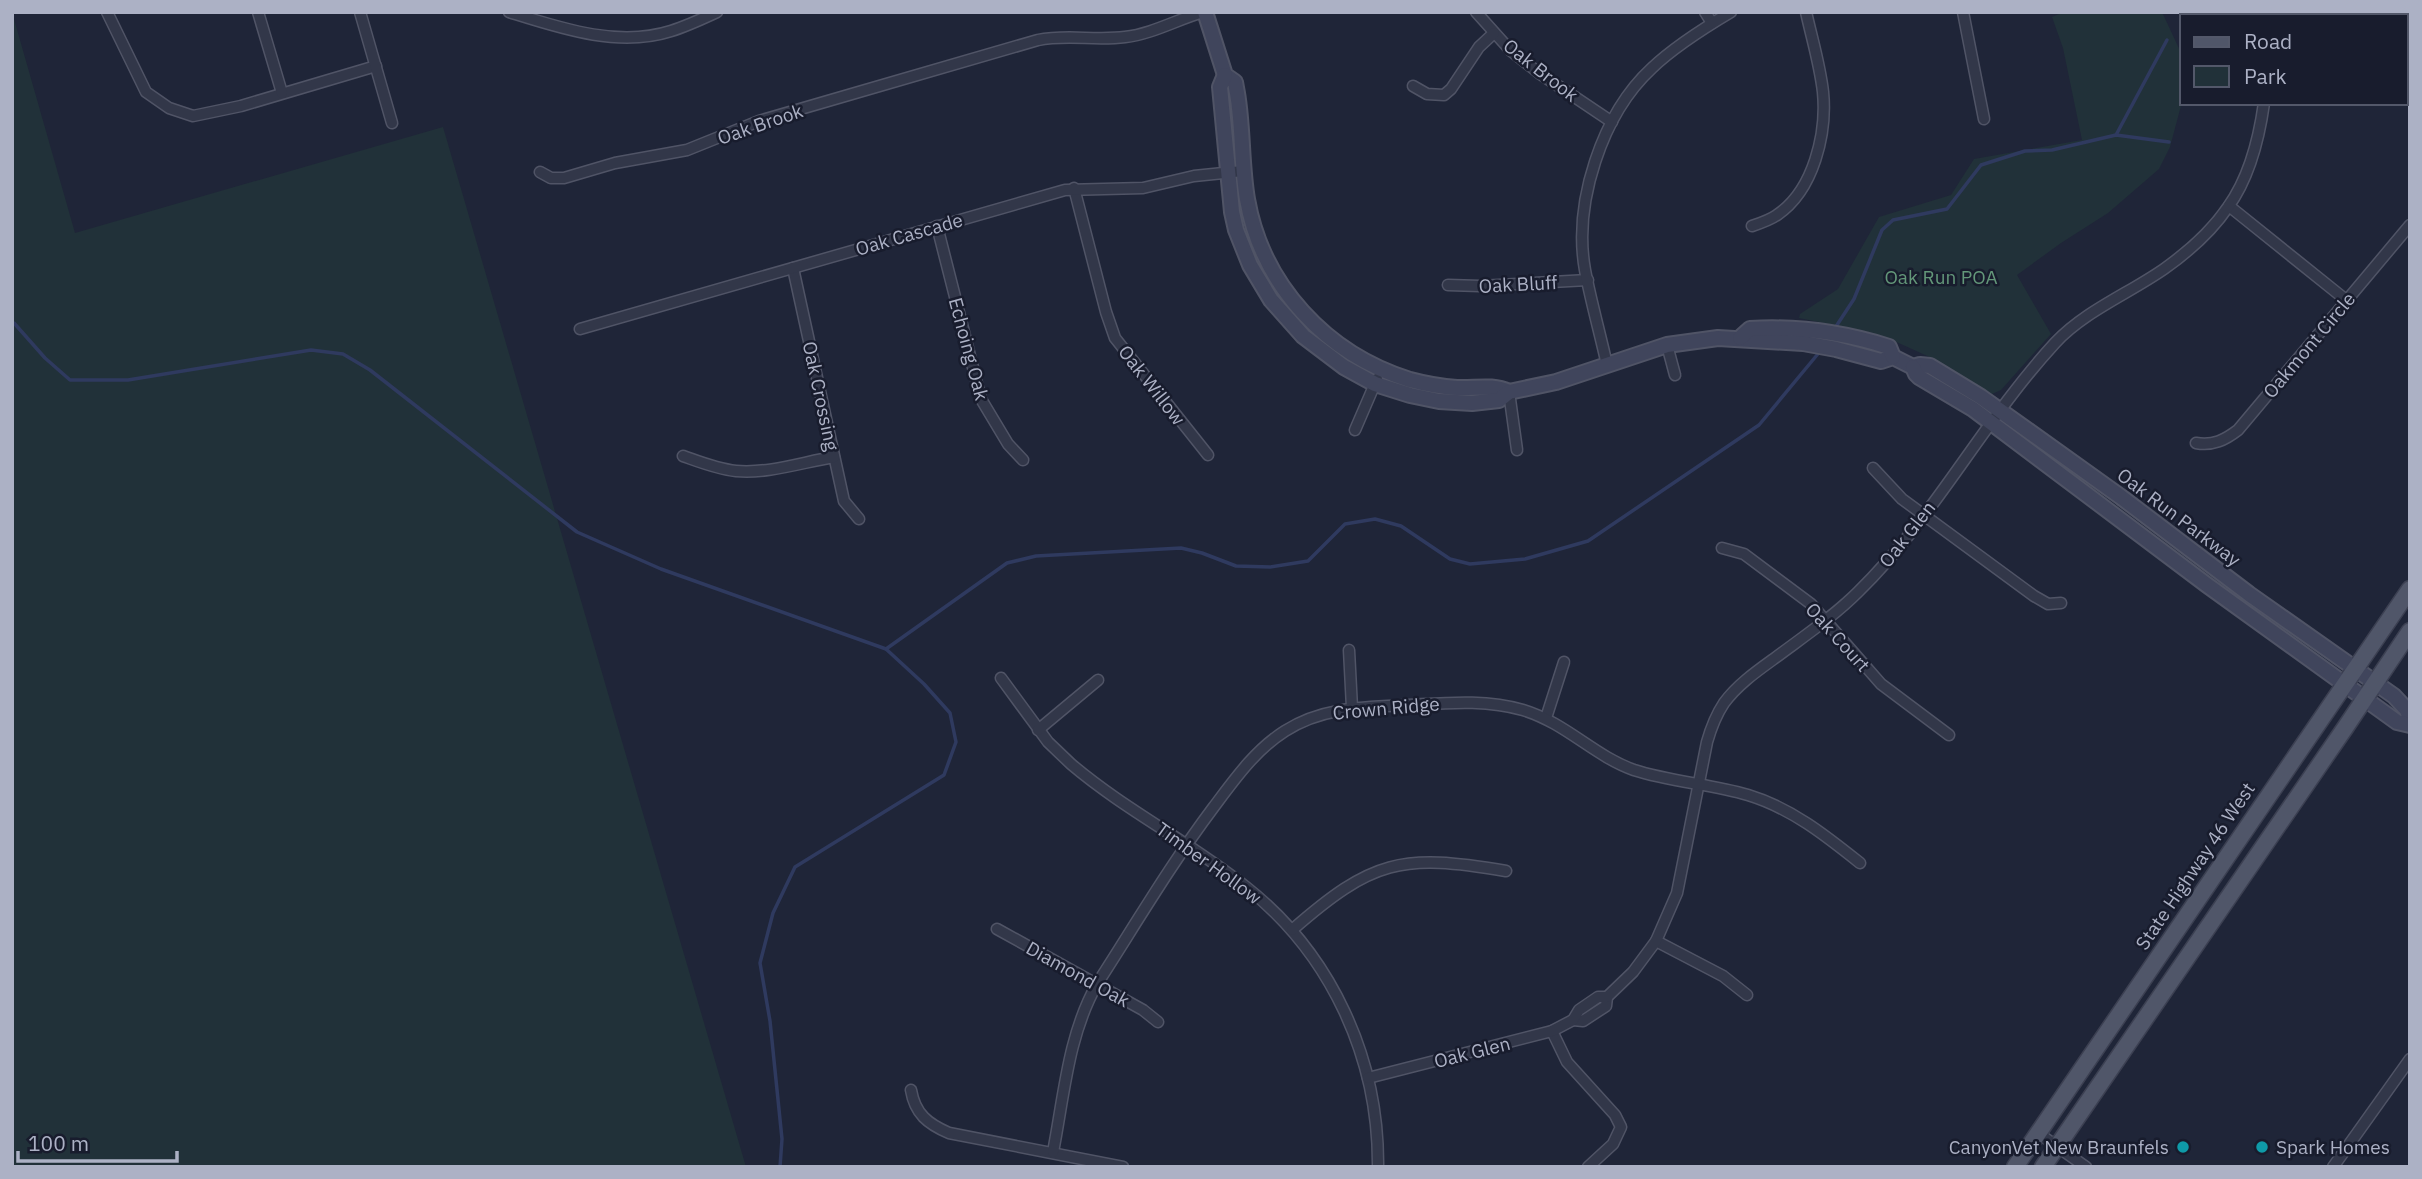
<svg xmlns="http://www.w3.org/2000/svg" width="2422" height="1179" font-family="'IBM Plex Sans',sans-serif">
  <style>
    .green { fill: #213139 }
    .lines { fill: none; stroke-linecap: round; stroke-linejoin: round }
    .stream { stroke: #2f3a5f; stroke-width: 3.5 }
    .street-casing { stroke: #505466; stroke-width: 13 }
    .secondary-casing { stroke: #505466; stroke-width: 18 }
    .primary-casing { stroke: #3c4052; stroke-width: 19 }
    .street { stroke: #323749; stroke-width: 10 }
    .secondary { stroke: #40455c; stroke-width: 14 }
    .primary { stroke: #505669; stroke-width: 16 }
    .culture-dot { fill: #0f9aa8; stroke: #181c2d; stroke-width: 2.5 }
    .labels { text-anchor: middle; stroke-width: 5; stroke-linejoin: round; paint-order: stroke }
    .street-label { font-size: 19px; fill: #acb1c5; stroke: #181c2d }
    .park-label { font-size: 19px; fill: #639779; stroke: #181c2d }
    .poi-label { font-size: 19px; fill: #acb1c5; stroke: #181c2d; text-anchor: end }
  </style>
  <rect width="100%" height="100%" fill="#1f2538"/>
  <g class="green">
    <path d="M 12,12 L 75,233 L 443,127 L 746,1167 L 12,1167 Z"/>
    <path d="M 2064,12 L 2162,12 L 2182,55 L 2182,102 L 2170,147 L 2159,169 L 2108,213 L 2061,243 L 2017,275 L 2051,334 L 2001,390 L 1992,394 L 1934,359 L 1892,340 L 1863,331 L 1799,318 L 1800,314 L 1838,289 L 1879,217 L 1951,195 L 1974,159 L 2082,140 L 2063,48 L 2052,17 Z"/>
  </g>
  <g class="lines">
    <g class="stream">
      <path d="M 2116,135 L 2167,40"/>
      <path d="M 14,323 L 45,358 L 70,380 L 128,380 L 311,350 L 343,354 L 370,370 L 577,532 L 661,569 L 886,649 L 924,684 L 950,713 L 956,742 L 944,775 L 795,867 L 773,913 L 760,963 L 770,1021 L 782,1139 L 780,1167"/>
      <path d="M 1835,328 L 1854,299 L 1882,230 L 1893,220 L 1947,209 L 1981,165 L 2025,151 L 2052,150 L 2116,135 L 2169,142"/>
      <path d="M 886,649 L 1007,563 L 1036,556 L 1181,548 L 1202,553 L 1236,566 L 1270,567 L 1308,561 L 1345,524 L 1375,519 L 1401,526 L 1450,559 L 1470,564 L 1525,559 L 1588,541 L 1759,425 L 1822,349"/>
    </g>
    <defs>
      <g id="street">
        <path d="M 107,12 L 146,92 L 169,108 L 193,116 L 241,106 L 376,66"/>
        <path d="M 258,12 L 282,93"/>
        <path d="M 360,12 L 392,123"/>
        <path d="M 509,12 C 560,28 618,48 671,31 C 687,26 702,19 717,12"/>
        <path d="M 1476,12 L 1511,51 L 1539,73 L 1612,122"/>
        <path d="M 1705,12 L 1712,23"/>
        <path d="M 1963,12 L 1984,119"/>
        <path d="M 2254,12 L 2255,16"/>
        <path d="M 1413,86 L 1427,94 L 1444,95 L 1451,89 L 1479,47 L 1494,33"/>
        <path d="M 540,172 L 551,178 L 564,178 L 615,163 L 687,150 L 759,121 L 1038,40 C 1067,34 1095,41 1125,37 C 1152,34 1176,20 1203,12"/>
        <path d="M 1074,188 L 1106,312 L 1115,338 L 1208,455"/>
        <path d="M 2229,206 L 2346,300"/>
        <path d="M 937,226 L 981,399 L 1008,444 L 1023,460"/>
        <path d="M 1752,226 C 1761,223 1770,220 1777,215 C 1814,190 1827,133 1823,92 C 1820,65 1812,39 1806,12"/>
        <path d="M 793,268 L 844,501 L 859,519"/>
        <path d="M 1448,285 L 1480,286 L 1588,280"/>
        <path d="M 580,329 L 1065,190 L 1143,188 L 1194,176 L 1243,171"/>
        <path d="M 1667,345 L 1675,375"/>
        <path d="M 1607,365 C 1600,333 1591,302 1585,270 C 1573,203 1602,114 1652,68 C 1675,46 1704,28 1731,12"/>
        <path d="M 1509,392 L 1517,450"/>
        <path d="M 1355,430 L 1377,379"/>
        <path d="M 2196,443 C 2213,446 2225,440 2238,430 L 2410,225"/>
        <path d="M 683,456 C 700,462 717,469 736,471 C 768,474 803,462 834,457"/>
        <path d="M 1873,468 L 1902,499 L 2034,596 L 2048,604 L 2061,603"/>
        <path d="M 1722,548 L 1744,554 L 1811,604 L 1881,684 L 1949,735"/>
        <path d="M 1349,650 L 1352,708"/>
        <path d="M 1001,678 L 1048,742 L 1071,764 C 1125,810 1190,842 1246,887 C 1331,954 1379,1058 1378,1167"/>
        <path d="M 1546,718 L 1564,662"/>
        <path d="M 1038,730 L 1098,680"/>
        <path d="M 997,929 L 1143,1010 L 1158,1022"/>
        <path d="M 1292,930 C 1372,860 1401,853 1506,871"/>
        <path d="M 1656,941 L 1723,976 L 1747,995"/>
        <path d="M 1573,1020 L 1583,1021 L 1606,1006 L 1607,997"/>
        <path d="M 1552,1031 L 1567,1062 L 1615,1115 L 1621,1127 L 1613,1144 L 1588,1167"/>
        <path d="M 1368,1078 L 1552,1031 L 1573,1020 L 1579,1010 L 1598,997 L 1607,997 L 1633,972 L 1656,941 L 1677,893 L 1707,742 C 1711,728 1716,715 1724,703 C 1737,685 1757,671 1775,658 C 1803,637 1833,617 1858,592 C 1934,518 1983,421 2055,343 C 2085,311 2128,294 2164,269 C 2188,252 2211,232 2228,207 C 2249,178 2259,139 2264,103"/>
        <path d="M 911,1090 C 915,1114 928,1124 949,1133 L 1123,1167"/>
        <path d="M 2038,1133 L 2086,1167"/>
        <path d="M 1053,1152 C 1064,1096 1068,1035 1097,984 C 1135,925 1171,864 1213,808 C 1234,780 1255,750 1285,731 C 1322,707 1365,707 1407,705 C 1446,703 1485,699 1523,710 C 1566,723 1594,756 1634,770 C 1671,782 1711,784 1748,795 C 1791,808 1825,835 1860,863"/>
        <path d="M 2333,1167 L 2410,1059"/>
      </g>
      <g id="secondary">
        <path d="M 1205,12 L 1225,75 L 1235,82 L 1237,93 C 1243,128 1241,164 1247,199 C 1262,285 1326,354 1410,380 C 1425,384 1441,387 1457,388 C 1475,389 1492,384 1509,392"/>
        <path d="M 1225,75 L 1220,87 L 1232,212 L 1236,230 L 1250,265 L 1271,300 L 1303,336 L 1344,367 L 1375,384 L 1410,395 L 1439,401 L 1472,403 L 1499,400 L 1509,392 L 1556,382 L 1667,345 L 1718,338 L 1803,343 L 1836,349 L 1881,361 L 1893,357 L 1913,367 L 1920,365 L 1930,366 L 1981,397 L 2121,497 L 2249,594 L 2394,696 L 2407,710 L 2410,719"/>
        <path d="M 1740,338 L 1750,329 C 1799,326 1842,332 1889,347 L 1893,357"/>
        <path d="M 1913,367 L 1916,374 L 1919,377 L 1973,409 L 2207,585 L 2397,722 L 2410,725"/>
      </g>
      <g id="primary">
        <path d="M 2015,1167 L 2410,589"/>
        <path d="M 2043,1167 L 2345,728 L 2410,631"/>
      </g>
    </defs>
    <use href="#street" class="street-casing"/>
    <use href="#secondary" class="secondary-casing"/>
    <use href="#primary" class="primary-casing"/>
    <use href="#street" class="street"/>
    <use href="#secondary" class="secondary"/>
    <use href="#primary" class="primary"/>
  </g>
  <g class="culture-dot">
    <circle cx="2183" cy="1147" r="7"/>
    <circle cx="2262" cy="1147" r="7"/>
  </g>
  <g class="labels">
    <g class="street-label">
      <text transform="translate(1541 70) rotate(38)" y="7">Oak Brook</text>
      <text transform="translate(760 124) rotate(-19)" y="7">Oak Brook</text>
      <text transform="translate(909 234) rotate(-16)" y="7">Oak Cascade</text>
      <text transform="translate(1518 284) rotate(-3)" y="7">Oak Bluff</text>
      <text transform="translate(2309 345) rotate(-50)" y="7">Oakmont Circle</text>
      <text transform="translate(969 349) rotate(75)" y="7">Echoing Oak</text>
      <text transform="translate(1152 385) rotate(52)" y="7">Oak Willow</text>
      <text transform="translate(821 396) rotate(78)" y="7">Oak Crossing</text>
      <text transform="translate(2179 517) rotate(37)" y="7">Oak Run Parkway</text>
      <text transform="translate(1907 534) rotate(-52)" y="7">Oak Glen</text>
      <text transform="translate(1838 637) rotate(48)" y="7">Oak Court</text>
      <text transform="translate(1386 708) rotate(-5)" y="7">Crown Ridge</text>
      <text transform="translate(1209 863) rotate(36)" y="7">Timber Hollow</text>
      <text transform="translate(2195 866) rotate(-56)" y="7">State Highway 46 West</text>
      <text transform="translate(1078 974) rotate(29)" y="7">Diamond Oak</text>
      <text transform="translate(1472 1052) rotate(-14)" y="7">Oak Glen</text>
    </g>
    <g class="park-label">
      <text x="1941" y="284">Oak Run POA</text>
    </g>
    <g class="poi-label">
      <text x="2169" y="1154">CanyonVet New Braunfels</text>
      <text x="2276" y="1154" text-anchor="start">Spark Homes</text>
    </g>
  </g>
  <rect width="2422" height="1179" fill="none" stroke="#acb1c5" stroke-width="28"/>
  <rect x="2180" y="14" width="228" height="91" fill="#181c2d" stroke="#53586a" stroke-width="2"/>
  <rect x="2194" y="37" width="35" height="10" fill="#505669" stroke="#53586a" stroke-width="2"/>
  <text x="2244" y="49" font-size="21" fill="#acb1c5">Road</text>
  <rect x="2194" y="66" width="35" height="21" fill="#213139" stroke="#53586a" stroke-width="2"/>
  <text x="2244" y="84" font-size="21" fill="#acb1c5">Park</text>
  <path d="M18 1151v10h159v-10" fill="none" stroke="#acb1c5" stroke-width="3.5"/>
  <text x="28" y="1151" font-size="21" fill="#acb1c5" stroke="#181c2d" stroke-width="5" paint-order="stroke">100 m</text>
</svg>
